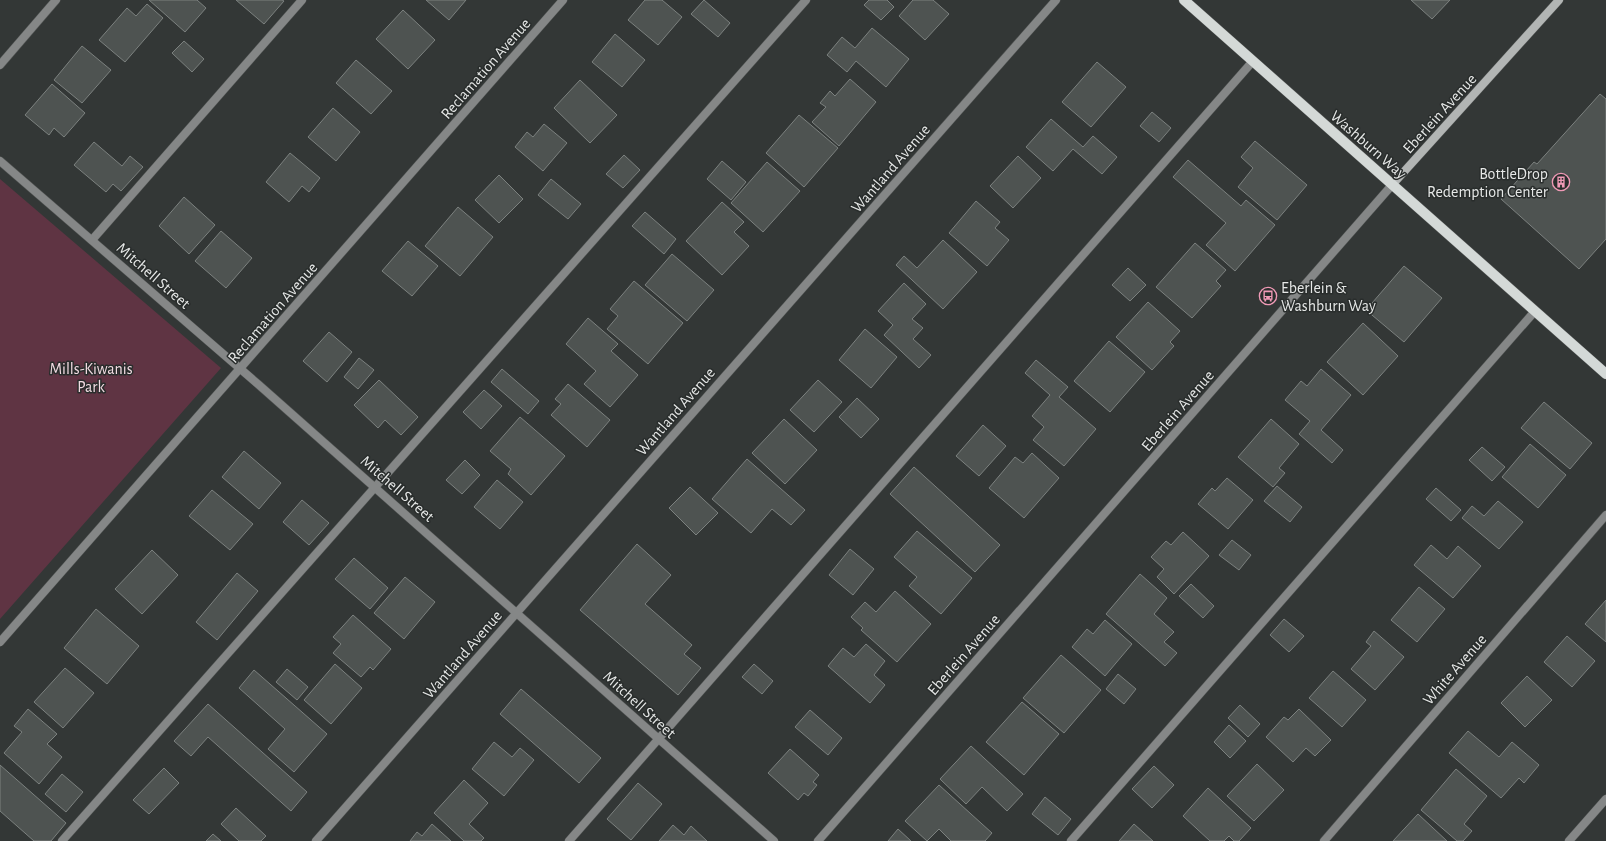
<svg xmlns="http://www.w3.org/2000/svg" width="1606" height="841" font-family="'Alegreya Sans',sans-serif">
  <style>
    .green { fill: #5f3443 }
    .building { fill: #4e5351; stroke: #7c817f }
    .lines { fill: none; stroke-linecap: round; stroke-linejoin: round }
    .lane-casing { stroke: #505352; stroke-width: 9 }
    .street-casing { stroke: #505352; stroke-width: 9 }
    .secondary-casing { stroke: #505352; stroke-width: 9 }
    .primary-casing { stroke: #505352; stroke-width: 11 }
    .lane { stroke: #858787; stroke-width: 8 }
    .street { stroke: #858787; stroke-width: 8 }
    .secondary { stroke: #b2b5b4; stroke-width: 8 }
    .primary { stroke: #d4d9d7; stroke-width: 10 }
    .labels { text-anchor: middle; stroke-width: 3; stroke-linejoin: round; paint-order: stroke }
    .street-label { font-size: 16px; fill: #e6e8e7; stroke: #292d2c }
    .poi-label { font-size: 16px; fill: #e6e8e7; stroke: #292d2c; text-anchor: end }
    .park-label { font-size: 16px; fill: #f2dbe2; stroke: #292d2c }
  </style>
  <rect width="100%" height="100%" fill="#333736"/>
  <path class="green" d="M 0,179 L 221,368 L 0,619 Z"/>
  <g class="building">
    <path d="M 149,0 L 197,0 L 206,8 L 185,32 Z"/>
    <path d="M 236,0 L 282,0 L 284,1 L 264,24 Z"/>
    <path d="M 426,0 L 466,0 L 449,20 Z"/>
    <path d="M 645,0 L 662,0 L 682,17 L 658,45 L 628,20 Z"/>
    <path d="M 704,0 L 730,23 L 718,37 L 691,14 Z"/>
    <path d="M 869,0 L 887,0 L 894,7 L 881,20 L 864,5 Z"/>
    <path d="M 913,0 L 933,0 L 949,14 L 925,40 L 899,16 Z"/>
    <path d="M 1411,0 L 1450,0 L 1432,19 Z"/>
    <path d="M 147,4 L 163,18 L 125,62 L 99,40 L 127,8 L 136,16 Z"/>
    <path d="M 403,10 L 435,40 L 408,69 L 376,39 Z"/>
    <path d="M 872,28 L 909,59 L 886,87 L 856,61 L 847,72 L 827,55 L 842,37 L 855,48 Z"/>
    <path d="M 615,34 L 645,60 L 622,87 L 592,62 Z"/>
    <path d="M 184,41 L 204,59 L 192,72 L 172,53 Z"/>
    <path d="M 82,46 L 111,70 L 82,103 L 54,80 Z"/>
    <path d="M 356,60 L 392,91 L 371,114 L 336,83 Z"/>
    <path d="M 1097,62 L 1126,87 L 1091,127 L 1062,102 Z"/>
    <path d="M 850,79 L 876,102 L 839,146 L 812,122 L 826,107 L 820,103 L 830,91 L 835,96 Z"/>
    <path d="M 580,80 L 617,115 L 590,143 L 554,108 Z"/>
    <path d="M 52,84 L 85,113 L 64,137 L 54,128 L 49,135 L 25,115 Z"/>
    <path d="M 1600,94 L 1606,99 L 1606,239 L 1579,269 L 1501,199 L 1534,162 L 1537,164 Z"/>
    <path d="M 333,108 L 360,132 L 336,161 L 308,137 Z"/>
    <path d="M 1152,112 L 1171,128 L 1159,142 L 1140,126 Z"/>
    <path d="M 799,115 L 838,148 L 804,187 L 766,153 Z"/>
    <path d="M 1051,119 L 1083,147 L 1093,136 L 1117,157 L 1102,174 L 1073,149 L 1053,171 L 1026,147 Z"/>
    <path d="M 544,124 L 567,143 L 543,171 L 515,147 L 527,132 L 533,137 Z"/>
    <path d="M 1255,141 L 1307,185 L 1277,220 L 1238,187 L 1253,168 L 1241,157 Z"/>
    <path d="M 94,142 L 122,166 L 130,156 L 143,167 L 121,191 L 113,184 L 106,192 L 74,165 Z"/>
    <path d="M 290,153 L 320,178 L 309,192 L 302,186 L 289,202 L 266,182 Z"/>
    <path d="M 624,155 L 640,170 L 623,188 L 606,174 Z"/>
    <path d="M 1018,156 L 1041,178 L 1013,208 L 990,186 Z"/>
    <path d="M 1188,160 L 1241,206 L 1246,200 L 1275,225 L 1235,271 L 1206,245 L 1226,223 L 1173,177 Z"/>
    <path d="M 722,161 L 746,182 L 731,200 L 707,179 Z"/>
    <path d="M 767,162 L 800,191 L 763,232 L 731,203 Z"/>
    <path d="M 499,175 L 523,199 L 499,223 L 475,200 Z"/>
    <path d="M 551,179 L 581,204 L 568,219 L 538,195 Z"/>
    <path d="M 184,197 L 215,225 L 189,254 L 159,226 Z"/>
    <path d="M 976,201 L 1000,222 L 995,228 L 1009,240 L 987,266 L 949,233 Z"/>
    <path d="M 722,202 L 744,222 L 734,232 L 749,246 L 722,275 L 686,241 Z"/>
    <path d="M 458,207 L 493,237 L 460,276 L 425,246 Z"/>
    <path d="M 645,212 L 676,239 L 664,254 L 632,226 Z"/>
    <path d="M 221,231 L 252,258 L 226,288 L 195,261 Z"/>
    <path d="M 943,240 L 977,272 L 943,309 L 896,265 L 904,256 L 917,268 Z"/>
    <path d="M 408,241 L 438,266 L 412,296 L 382,271 Z"/>
    <path d="M 1195,243 L 1226,270 L 1216,281 L 1221,286 L 1192,318 L 1156,287 Z"/>
    <path d="M 672,254 L 714,290 L 687,321 L 645,285 Z"/>
    <path d="M 1404,266 L 1442,298 L 1404,342 L 1366,310 Z"/>
    <path d="M 1128,268 L 1146,285 L 1130,301 L 1112,285 Z"/>
    <path d="M 634,281 L 683,323 L 648,364 L 607,329 L 618,316 L 610,309 Z"/>
    <path d="M 904,283 L 926,304 L 912,319 L 923,328 L 913,339 L 931,355 L 919,368 L 884,335 L 893,325 L 878,311 Z"/>
    <path d="M 1148,302 L 1180,331 L 1170,342 L 1174,346 L 1152,370 L 1116,337 Z"/>
    <path d="M 588,318 L 618,344 L 611,351 L 638,375 L 610,407 L 584,384 L 596,371 L 566,344 Z"/>
    <path d="M 1363,323 L 1398,356 L 1363,395 L 1327,362 Z"/>
    <path d="M 865,329 L 897,357 L 871,388 L 839,360 Z"/>
    <path d="M 329,332 L 352,352 L 327,382 L 303,361 Z"/>
    <path d="M 1109,341 L 1145,372 L 1110,412 L 1074,381 Z"/>
    <path d="M 359,358 L 374,370 L 358,389 L 344,377 Z"/>
    <path d="M 1036,360 L 1068,387 L 1059,397 L 1096,429 L 1064,466 L 1033,440 L 1044,427 L 1032,416 L 1050,395 L 1025,373 Z"/>
    <path d="M 502,369 L 539,401 L 528,414 L 491,382 Z"/>
    <path d="M 1321,369 L 1351,395 L 1321,430 L 1343,450 L 1332,463 L 1299,434 L 1310,421 L 1285,400 L 1301,381 L 1307,386 Z"/>
    <path d="M 379,380 L 418,417 L 401,435 L 385,420 L 378,428 L 354,405 Z"/>
    <path d="M 818,380 L 842,402 L 814,432 L 790,410 Z"/>
    <path d="M 568,384 L 610,420 L 587,447 L 551,415 L 561,404 L 555,399 Z"/>
    <path d="M 484,390 L 502,406 L 481,429 L 463,412 Z"/>
    <path d="M 857,398 L 879,419 L 861,438 L 839,417 Z"/>
    <path d="M 1544,402 L 1592,443 L 1570,469 L 1521,428 Z"/>
    <path d="M 520,417 L 565,456 L 531,495 L 508,474 L 511,469 L 490,451 Z"/>
    <path d="M 784,419 L 817,450 L 785,484 L 752,453 Z"/>
    <path d="M 1271,419 L 1299,444 L 1279,468 L 1285,473 L 1273,487 L 1238,457 Z"/>
    <path d="M 983,425 L 1006,446 L 979,476 L 956,456 Z"/>
    <path d="M 1530,444 L 1566,475 L 1538,508 L 1502,477 Z"/>
    <path d="M 1482,447 L 1505,467 L 1492,481 L 1469,460 Z"/>
    <path d="M 244,451 L 281,483 L 259,509 L 222,477 Z"/>
    <path d="M 1032,453 L 1059,478 L 1024,518 L 989,488 L 1015,457 L 1023,463 Z"/>
    <path d="M 747,459 L 805,510 L 791,525 L 772,509 L 751,533 L 712,499 Z"/>
    <path d="M 465,460 L 480,475 L 462,494 L 446,480 Z"/>
    <path d="M 914,467 L 1000,545 L 975,572 L 890,494 Z"/>
    <path d="M 1227,478 L 1253,500 L 1228,529 L 1198,504 L 1212,488 L 1215,491 Z"/>
    <path d="M 497,480 L 523,502 L 500,529 L 474,507 Z"/>
    <path d="M 1277,486 L 1302,507 L 1290,522 L 1264,501 Z"/>
    <path d="M 690,487 L 718,513 L 696,535 L 669,508 Z"/>
    <path d="M 1436,488 L 1461,510 L 1451,521 L 1426,499 Z"/>
    <path d="M 212,490 L 253,524 L 230,550 L 189,516 Z"/>
    <path d="M 302,500 L 329,523 L 309,545 L 283,522 Z"/>
    <path d="M 1498,501 L 1523,522 L 1499,549 L 1462,518 L 1472,506 L 1484,516 Z"/>
    <path d="M 917,531 L 972,578 L 941,614 L 909,586 L 917,577 L 894,557 Z"/>
    <path d="M 1183,532 L 1209,556 L 1174,594 L 1157,577 L 1164,569 L 1151,557 L 1166,541 L 1171,545 Z"/>
    <path d="M 1232,540 L 1251,555 L 1239,570 L 1219,555 Z"/>
    <path d="M 637,544 L 671,575 L 645,604 L 692,645 L 684,654 L 701,668 L 678,695 L 580,610 Z"/>
    <path d="M 1431,545 L 1447,559 L 1458,546 L 1481,566 L 1453,598 L 1414,565 Z"/>
    <path d="M 850,549 L 874,569 L 853,595 L 829,575 Z"/>
    <path d="M 152,550 L 178,575 L 142,614 L 115,589 Z"/>
    <path d="M 354,558 L 388,588 L 370,609 L 335,579 Z"/>
    <path d="M 237,573 L 258,591 L 217,640 L 196,622 Z"/>
    <path d="M 1140,574 L 1167,598 L 1154,614 L 1174,632 L 1164,642 L 1177,653 L 1165,666 L 1106,614 Z"/>
    <path d="M 405,577 L 435,602 L 404,639 L 374,613 Z"/>
    <path d="M 1191,584 L 1214,606 L 1203,618 L 1179,596 Z"/>
    <path d="M 1419,587 L 1445,609 L 1417,642 L 1391,620 Z"/>
    <path d="M 895,591 L 931,624 L 897,662 L 861,630 L 863,628 L 851,617 L 865,602 L 876,612 Z"/>
    <path d="M 1606,600 L 1606,642 L 1585,624 Z"/>
    <path d="M 96,609 L 139,646 L 107,684 L 64,648 Z"/>
    <path d="M 353,615 L 391,649 L 373,670 L 370,667 L 361,677 L 333,653 L 341,644 L 333,637 Z"/>
    <path d="M 1284,619 L 1304,636 L 1289,652 L 1270,635 Z"/>
    <path d="M 1105,620 L 1132,644 L 1105,676 L 1072,647 L 1087,629 L 1093,634 Z"/>
    <path d="M 1374,631 L 1404,657 L 1375,690 L 1351,669 L 1371,646 L 1366,642 Z"/>
    <path d="M 1567,636 L 1595,661 L 1572,687 L 1544,662 Z"/>
    <path d="M 866,644 L 885,661 L 874,675 L 885,685 L 870,703 L 828,666 L 843,648 L 854,657 Z"/>
    <path d="M 1061,655 L 1101,690 L 1064,733 L 1023,698 Z"/>
    <path d="M 335,664 L 362,688 L 331,724 L 304,700 Z"/>
    <path d="M 754,664 L 773,681 L 762,694 L 742,677 Z"/>
    <path d="M 65,668 L 94,693 L 63,728 L 34,702 Z"/>
    <path d="M 287,669 L 308,687 L 297,700 L 276,682 Z"/>
    <path d="M 254,670 L 327,734 L 294,772 L 268,749 L 285,729 L 239,688 Z"/>
    <path d="M 1333,671 L 1366,700 L 1342,727 L 1309,698 Z"/>
    <path d="M 1118,674 L 1136,689 L 1124,704 L 1106,689 Z"/>
    <path d="M 1527,676 L 1552,700 L 1525,727 L 1501,703 Z"/>
    <path d="M 521,689 L 601,758 L 579,783 L 500,714 Z"/>
    <path d="M 1022,702 L 1059,734 L 1024,775 L 986,742 Z"/>
    <path d="M 208,704 L 307,792 L 291,811 L 208,737 L 191,756 L 174,741 Z"/>
    <path d="M 1240,705 L 1260,724 L 1248,737 L 1228,718 Z"/>
    <path d="M 28,709 L 57,734 L 47,744 L 62,757 L 39,784 L 4,753 L 22,732 L 14,726 Z"/>
    <path d="M 1299,709 L 1331,740 L 1315,756 L 1306,748 L 1293,762 L 1266,737 L 1284,717 L 1288,720 Z"/>
    <path d="M 810,710 L 842,738 L 828,755 L 795,727 Z"/>
    <path d="M 1229,725 L 1246,741 L 1230,758 L 1214,742 Z"/>
    <path d="M 1468,731 L 1499,757 L 1512,742 L 1539,765 L 1524,783 L 1519,778 L 1501,798 L 1449,753 Z"/>
    <path d="M 494,742 L 512,757 L 520,748 L 534,760 L 504,796 L 472,769 Z"/>
    <path d="M 971,746 L 1023,794 L 1007,811 L 982,787 L 966,804 L 940,779 Z"/>
    <path d="M 790,749 L 819,775 L 813,782 L 817,785 L 808,796 L 804,793 L 798,800 L 768,773 Z"/>
    <path d="M 1257,764 L 1284,790 L 1254,821 L 1227,796 Z"/>
    <path d="M 0,765 L 66,823 L 51,841 L 34,841 L 0,811 Z"/>
    <path d="M 1154,766 L 1174,785 L 1152,808 L 1132,789 Z"/>
    <path d="M 164,768 L 179,783 L 149,814 L 133,800 Z"/>
    <path d="M 1456,769 L 1487,796 L 1464,824 L 1472,831 L 1463,841 L 1457,841 L 1421,810 Z"/>
    <path d="M 62,774 L 83,792 L 66,812 L 45,794 Z"/>
    <path d="M 464,780 L 488,803 L 469,824 L 484,838 L 481,841 L 464,841 L 434,813 Z"/>
    <path d="M 638,783 L 662,804 L 631,840 L 607,819 Z"/>
    <path d="M 939,785 L 992,833 L 985,841 L 951,841 L 939,829 L 927,841 L 905,821 Z"/>
    <path d="M 1208,788 L 1251,828 L 1239,841 L 1234,841 L 1229,836 L 1224,841 L 1210,841 L 1183,816 Z"/>
    <path d="M 1045,797 L 1071,819 L 1058,835 L 1032,814 Z"/>
    <path d="M 236,808 L 266,836 L 261,841 L 239,841 L 221,824 Z"/>
    <path d="M 1418,814 L 1447,841 L 1393,841 Z"/>
    <path d="M 432,824 L 451,841 L 410,841 L 417,832 L 422,836 Z"/>
    <path d="M 1134,824 L 1153,841 L 1119,841 Z"/>
    <path d="M 673,825 L 684,835 L 691,826 L 707,841 L 659,841 Z"/>
    <path d="M 898,829 L 911,841 L 888,841 Z"/>
    <path d="M 213,834 L 221,841 L 206,841 Z"/>
  </g>
  <g class="lines">
    <defs>
      <g id="lane">
        <path d="M 92,240 L 302,0"/>
        <path d="M 62,841 L 806,0"/>
        <path d="M 569,841 L 1253,61"/>
        <path d="M 1071,841 L 1535,311"/>
        <path d="M 1569,841 L 1606,799"/>
      </g>
      <g id="street">
        <path d="M 0,65 L 56,0"/>
        <path d="M 0,161 L 259,385 L 774,841"/>
        <path d="M 0,642 L 563,0"/>
        <path d="M 316,841 L 1056,0"/>
        <path d="M 818,841 L 1392,185"/>
        <path d="M 1324,841 L 1606,515"/>
      </g>
      <path id="secondary" d="M 1392,185 L 1559,0"/>
      <path id="primary" d="M 1184,0 L 1606,374"/>
    </defs>
    <use href="#lane" class="lane-casing"/>
    <use href="#street" class="street-casing"/>
    <use href="#secondary" class="secondary-casing"/>
    <use href="#primary" class="primary-casing"/>
    <use href="#lane" class="lane"/>
    <use href="#street" class="street"/>
    <use href="#secondary" class="secondary"/>
    <use href="#primary" class="primary"/>
  </g>
  <defs>
    <symbol id="building-ring" viewBox="-11 -11 22 22"><circle r="9.5" fill="#292d2c" stroke="#f09ab6" stroke-width="1.5"/><path d="M-4-6H4V6H1V3H-1V6H-4ZM-2.5-4.3h1.7v1.8h-1.7ZM.8-4.3h1.7v1.8H.8ZM-2.5-1h1.7V.8h-1.7ZM.8-1h1.7V.8H.8Z" fill="#f09ab6"/></symbol>
    <symbol id="bus-ring" viewBox="-11 -11 22 22"><circle r="9.5" fill="#292d2c" stroke="#f09ab6" stroke-width="1.5"/><path d="M-5-6H5V4H4V6H2V4H-2V6H-4V4H-5ZM-3.5-4V0h7V-4ZM-3.5 1.2v1.5H-2V1.2ZM2 1.2v1.5H3.5V1.2Z" fill="#f09ab6"/></symbol>
  </defs>
  <g fill-rule="evenodd">
    <use href="#building-ring" x="1551" y="172" width="20" height="20"/>
    <use href="#bus-ring" x="1258" y="286" width="20" height="20"/>
  </g>
  <g class="labels">
    <g class="street-label">
      <text transform="translate(485 68) rotate(-49)" y="6">Reclamation Avenue</text>
      <text transform="translate(1439 113) rotate(-48)" y="6">Eberlein Avenue</text>
      <text transform="translate(1369 144) rotate(41)" y="6">Washburn Way</text>
      <text transform="translate(890 168) rotate(-49)" y="6">Wantland Avenue</text>
      <text transform="translate(154 275) rotate(41)" y="6">Mitchell Street</text>
      <text transform="translate(272 312) rotate(-49)" y="6">Reclamation Avenue</text>
      <text transform="translate(1177 410) rotate(-49)" y="6">Eberlein Avenue</text>
      <text transform="translate(675 411) rotate(-49)" y="6">Wantland Avenue</text>
      <text transform="translate(398 488) rotate(41)" y="6">Mitchell Street</text>
      <text transform="translate(462 654) rotate(-49)" y="6">Wantland Avenue</text>
      <text transform="translate(963 654) rotate(-49)" y="6">Eberlein Avenue</text>
      <text transform="translate(1454 669) rotate(-49)" y="6">White Avenue</text>
      <text transform="translate(640 704) rotate(42)" y="6">Mitchell Street</text>
    </g>
    <g class="poi-label">
      <text x="1548" y="179">BottleDrop<tspan x="1548" dy="18">Redemption Center</tspan></text>
      <text x="1281" y="293" text-anchor="start">Eberlein &amp;<tspan x="1281" dy="18">Washburn Way</tspan></text>
    </g>
    <g class="park-label">
      <text x="91" y="374">Mills-Kiwanis<tspan x="91" dy="18">Park</tspan></text>
    </g>
  </g>
</svg>
